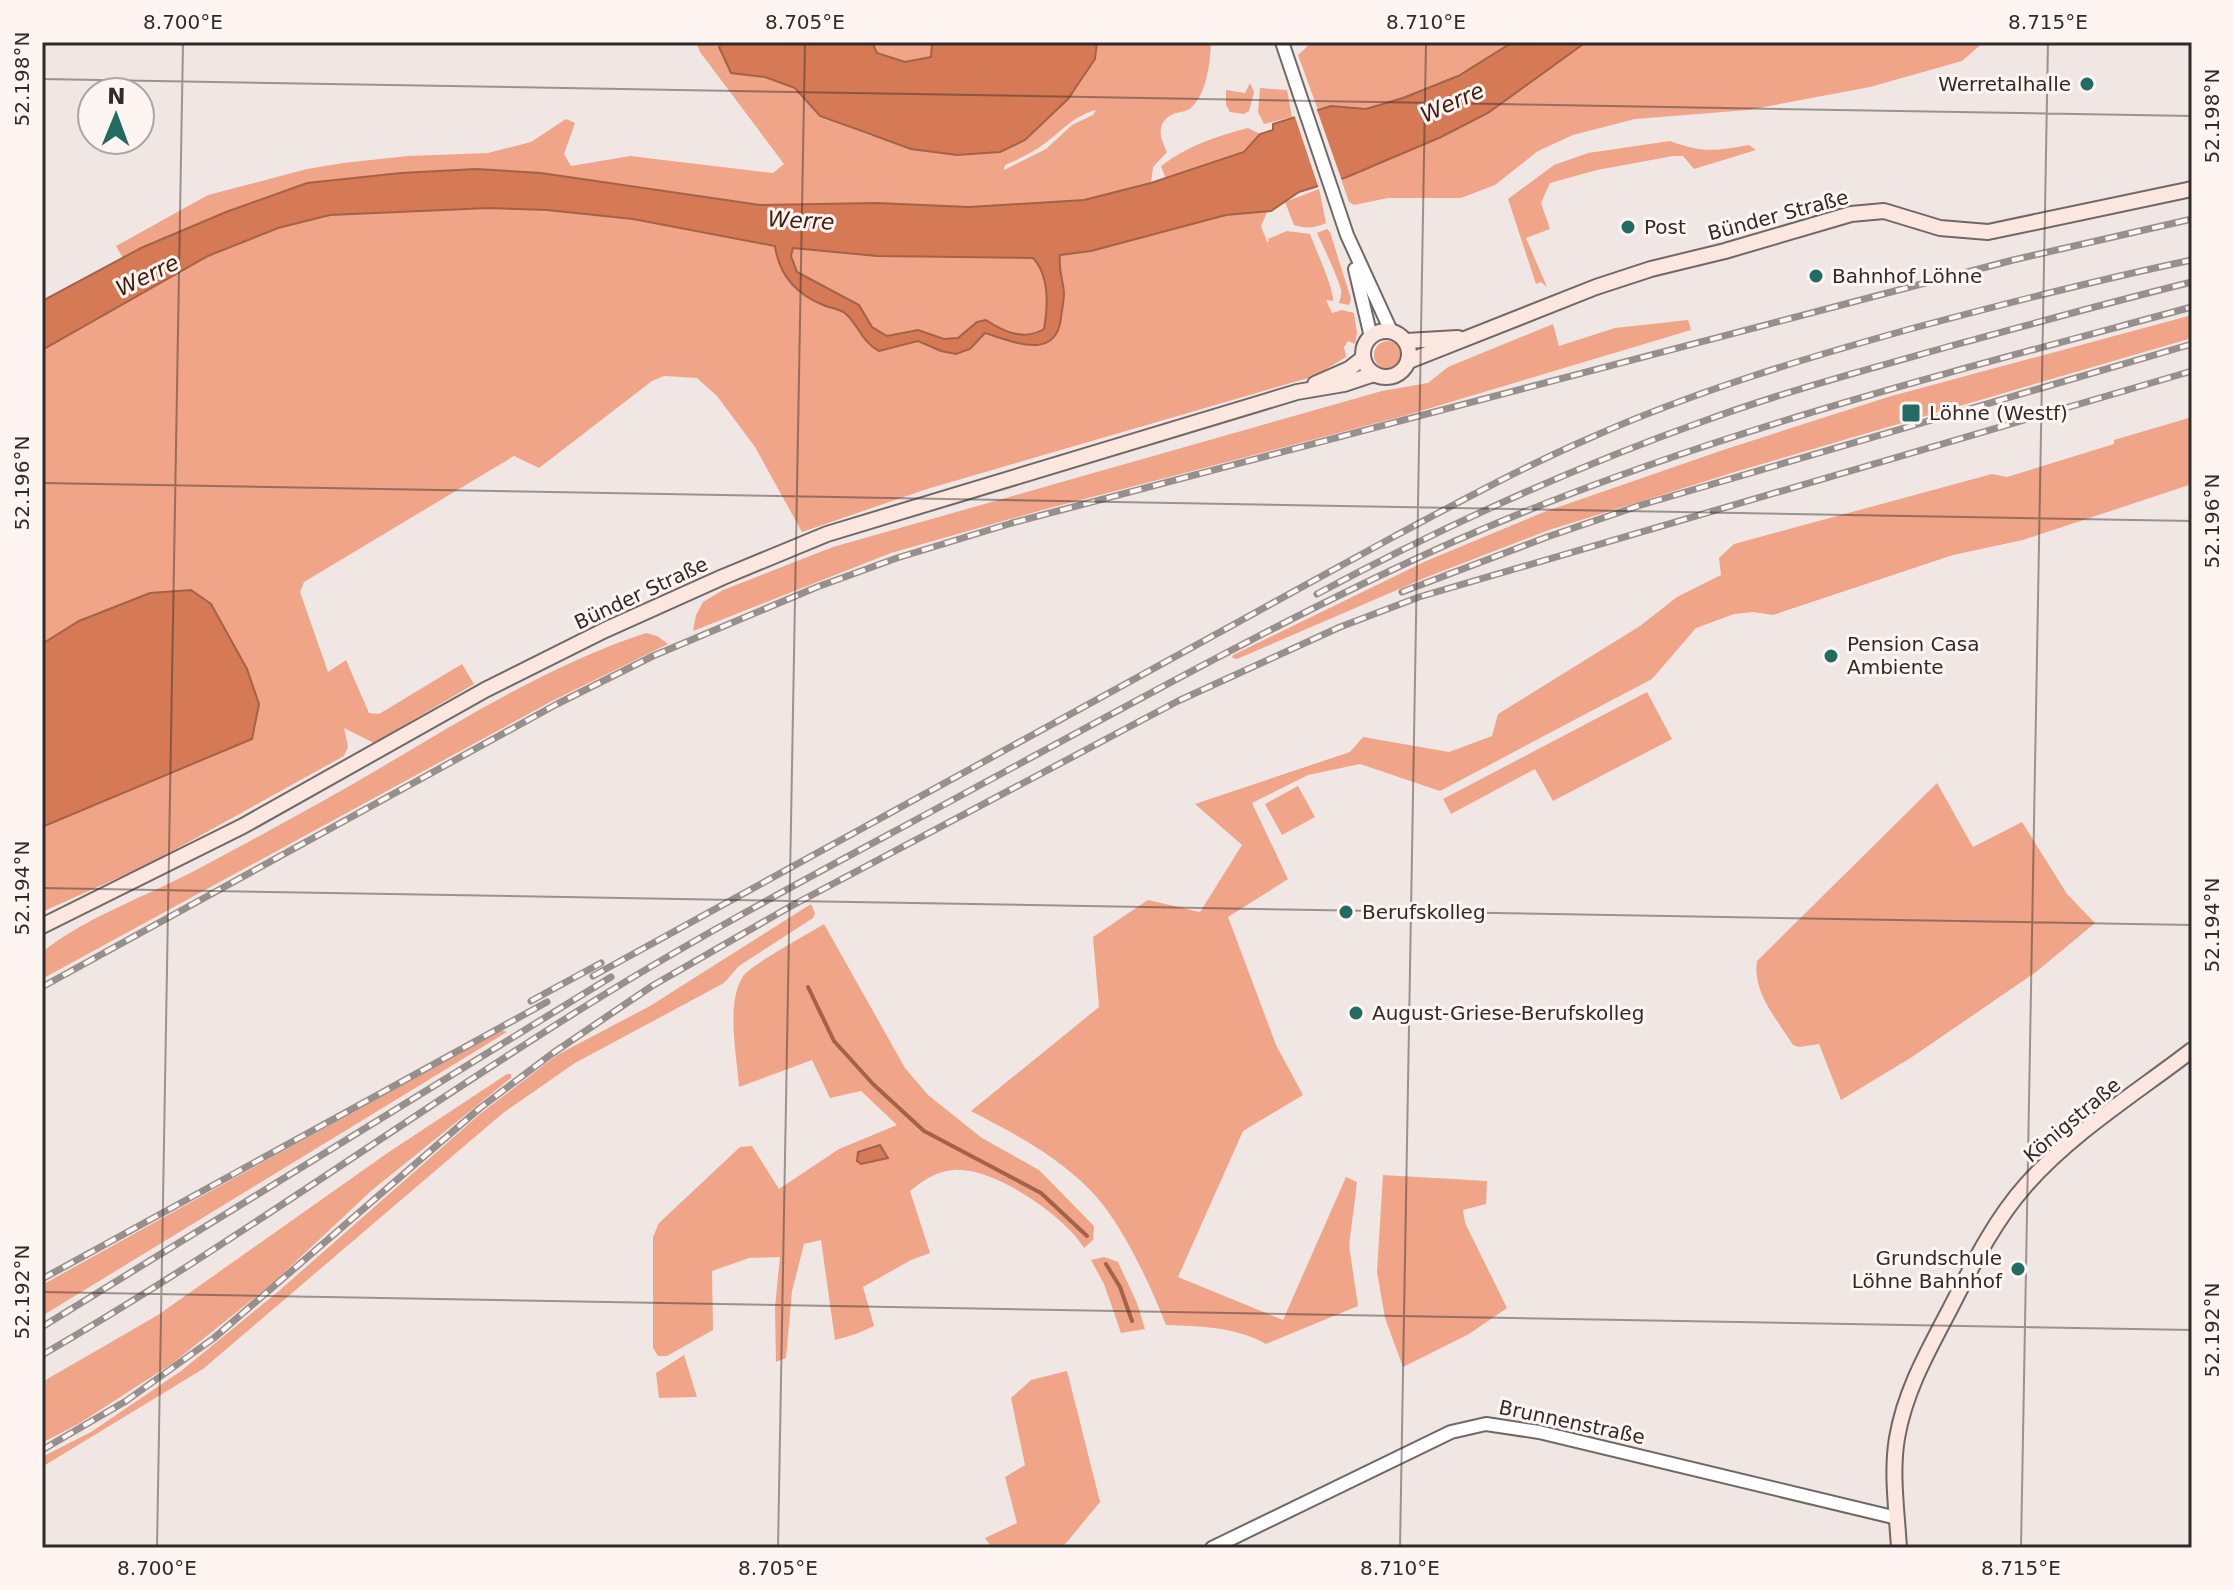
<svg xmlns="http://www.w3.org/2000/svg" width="2234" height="1590" font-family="'DejaVu Sans',sans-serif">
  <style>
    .green { fill: #f0a488; fill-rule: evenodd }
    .water { fill: #d67955; stroke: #a46248; stroke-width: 2; fill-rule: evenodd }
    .pier { fill: #f0e7e4 }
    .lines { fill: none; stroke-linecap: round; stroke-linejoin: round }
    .stream { stroke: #a46248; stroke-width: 4 }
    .tertiary-casing { stroke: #706865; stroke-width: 16 }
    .secondary-casing { stroke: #706865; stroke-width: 18 }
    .tertiary { stroke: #fff; stroke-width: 12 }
    .secondary { stroke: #fce7e0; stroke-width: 14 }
    .rail-casing { stroke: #958f8d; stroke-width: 7 }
    .rail { stroke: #fef4f1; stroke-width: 4; stroke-dasharray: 12; stroke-linecap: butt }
    .ticks { fill: none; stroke: #2e2b29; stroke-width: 2; stroke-opacity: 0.45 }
    .poi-dot { fill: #226b62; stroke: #fef4f1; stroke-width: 3 }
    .labels { text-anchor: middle; stroke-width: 6; stroke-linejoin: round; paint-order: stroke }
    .poi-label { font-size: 20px; fill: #2e2b29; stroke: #fef4f1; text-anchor: start }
    .street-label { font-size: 20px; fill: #2e2b29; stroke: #fef4f1 }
    .water-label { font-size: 22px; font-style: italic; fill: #431e0f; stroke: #fef4f1 }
    .neatline { fill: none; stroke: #2e2b29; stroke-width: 3 }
    .ticks-label { font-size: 20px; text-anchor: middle; fill: #2e2b29 }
  </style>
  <rect width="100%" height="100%" fill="#f0e7e4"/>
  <g class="green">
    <path d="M 696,42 L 722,42 L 719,47 L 731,73 L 765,77 L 795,88 L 820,116 L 871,136 L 1025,140 C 1053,113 1092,83 1097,42 L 1211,42 C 1210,63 1207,93 1191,108 C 1186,112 1178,112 1173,114 C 1155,123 1160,138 1167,152 L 1153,167 L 1151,183 L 1084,200 L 969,207 L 880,204 L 760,205 L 541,173 L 476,169 L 401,173 L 307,183 L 141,248 L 123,258 L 116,246 L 208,195 L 307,169 L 343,163 L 408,156 L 488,153 L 531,142 L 566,119 L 575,123 L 564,154 L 571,166 L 630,156 L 773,173 L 784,164 L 700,52 ZM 1096,110 L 1093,115 L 1072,125 L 1046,149 L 1004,170 L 1005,165 C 1019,159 1032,153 1044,144 C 1063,130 1073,116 1096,110 Z"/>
    <path d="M 872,42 L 932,42 L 932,57 L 905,62 L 877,53 Z"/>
    <path d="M 1308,42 L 1513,42 C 1473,67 1414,103 1367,109 C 1349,112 1335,104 1318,110 L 1298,55 L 1309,45 Z"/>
    <path d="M 1586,42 L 1984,42 L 1962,61 L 1870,87 L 1748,110 L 1635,119 L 1573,135 L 1538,151 L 1495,185 L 1461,198 L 1388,198 L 1354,205 L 1349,202 L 1341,179 L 1441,137 L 1488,113 Z"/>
    <path d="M 1250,83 L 1254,92 L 1249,111 L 1244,114 L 1230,112 L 1226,105 L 1226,90 L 1245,93 Z"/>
    <path d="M 1260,88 L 1287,90 L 1292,117 L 1264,124 L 1258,112 Z"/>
    <path d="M 1248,128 L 1260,134 L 1244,152 L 1166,179 L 1161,166 C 1187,146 1217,136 1248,128 Z"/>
    <path d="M 1670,141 C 1702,153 1715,151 1749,145 L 1756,150 L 1694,169 L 1683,156 L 1673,156 L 1597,170 L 1550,183 L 1541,203 L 1550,229 L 1526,238 L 1547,287 L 1541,282 L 1536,284 L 1508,199 L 1554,165 L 1588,153 Z"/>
    <path d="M 1319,189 L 1326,223 C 1315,228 1305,229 1294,225 L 1285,202 Z"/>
    <path d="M 489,208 L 547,210 L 633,219 L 793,248 L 1060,255 L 1091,251 L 1226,215 L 1268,210 L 1261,226 L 1267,242 L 1269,242 L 1268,239 L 1287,231 L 1310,234 C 1315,248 1334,289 1333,301 L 1326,300 L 1332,313 L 1342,310 L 1354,313 L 1357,333 L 1355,344 L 1348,341 L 1344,347 L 1346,357 L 1315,376 L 927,489 L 802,532 L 755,447 L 717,396 L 697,378 L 664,376 L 652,381 L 539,468 L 514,456 L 304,582 L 300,592 L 328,672 L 346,660 L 369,713 L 379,714 L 462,664 L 474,684 L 374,743 L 344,728 L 348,747 L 344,756 L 149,864 L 42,912 L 42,827 L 252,739 L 247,669 L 211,604 L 191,590 L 79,621 L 42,644 L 42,350 L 208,256 L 278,228 L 330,215 Z"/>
    <path d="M 1327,229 L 1330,232 L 1351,299 L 1349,305 L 1339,303 C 1340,300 1342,293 1341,290 C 1341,284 1320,239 1317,233 Z"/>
    <path d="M 2192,315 L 2192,338 L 1738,471 L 1549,530 L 1427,577 L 1237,659 L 1232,658 L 1233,655 L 1426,561 L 1544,512 L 1726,449 L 1888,397 Z"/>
    <path d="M 1688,320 L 1691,330 L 1407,415 L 1042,510 L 891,553 L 693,631 L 696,615 L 703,602 L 723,590 L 833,547 L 1382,391 L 1428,383 L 1448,367 L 1553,324 L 1559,346 L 1615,328 Z"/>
    <circle cx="1388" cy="355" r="14"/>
    <path d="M 2192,417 L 2192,484 L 2023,540 L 1953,555 L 1773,615 L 1753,612 L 1734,614 L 1696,628 L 1652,679 L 1440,791 L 1360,764 L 1308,775 L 1252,803 L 1288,879 L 1228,917 L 1276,1045 L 1303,1095 L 1243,1131 L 1178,1277 L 1283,1320 L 1346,1177 L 1357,1182 L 1349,1246 L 1358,1306 L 1266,1344 C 1236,1327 1200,1326 1166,1325 C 1150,1284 1121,1221 1090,1190 C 1056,1155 1013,1133 971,1111 L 1099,1007 L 1093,937 L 1148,900 L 1200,912 L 1242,845 L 1195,804 L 1350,752 L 1363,737 L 1449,752 L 1492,736 L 1498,714 L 1640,626 L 1677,597 L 1721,575 L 1719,558 L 1734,544 L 1992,474 L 2007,477 L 2114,444 L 2114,440 Z"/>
    <path d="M 646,633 L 657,636 L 668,644 L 552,701 L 42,979 L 42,952 C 88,916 145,897 196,870 C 258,837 321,803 382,767 C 464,718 554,663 646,633 Z"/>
    <path d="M 1647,692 L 1672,739 L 1553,801 L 1535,769 L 1451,814 L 1443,799 Z"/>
    <path d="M 1937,783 L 1973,847 L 2022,822 L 2067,894 L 2095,923 L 2036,972 L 1912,1057 L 1841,1100 L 1819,1044 L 1799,1047 L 1793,1045 C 1777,1019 1752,992 1757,961 Z"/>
    <path d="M 1298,786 L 1315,817 L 1282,835 L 1265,804 Z"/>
    <path d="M 811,904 L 815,913 L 813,918 L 739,966 L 724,983 L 575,1063 L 503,1113 L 203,1369 L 42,1467 L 42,1457 L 91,1432 L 181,1371 L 280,1290 L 480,1114 L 557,1055 L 650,1006 Z"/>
    <path d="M 824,924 L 905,1068 L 928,1095 L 982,1138 L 1039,1170 L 1094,1226 L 1093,1240 L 1084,1248 C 1065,1216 994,1167 954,1170 C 936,1171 924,1180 910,1191 L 930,1253 L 911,1260 L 863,1287 L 874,1326 L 856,1334 L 835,1340 L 821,1240 L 804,1244 L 792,1291 L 786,1358 L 776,1362 L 775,1307 L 780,1257 L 749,1258 L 712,1271 L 713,1330 L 667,1356 L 658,1356 L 653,1348 L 653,1237 L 659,1223 L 740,1147 L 752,1146 L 779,1189 L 839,1149 L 897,1125 L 861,1091 L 830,1098 L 812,1060 L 739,1087 C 737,1056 725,1001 744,975 C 754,963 808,934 824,924 Z"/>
    <path d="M 501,1030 L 507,1032 L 42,1316 L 42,1285 Z"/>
    <path d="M 507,1074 L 511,1074 L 511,1078 L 371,1191 L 274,1282 L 173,1363 L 80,1423 L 42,1443 L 42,1382 L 158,1315 L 386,1154 Z"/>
    <path d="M 1383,1175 L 1487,1181 L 1486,1204 L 1463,1210 L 1465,1223 L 1507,1308 L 1469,1334 L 1403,1367 L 1385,1318 L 1377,1272 Z"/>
    <path d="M 1104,1257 L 1118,1262 L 1137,1303 L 1145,1329 L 1121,1333 L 1104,1284 L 1091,1260 Z"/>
    <path d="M 684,1355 L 697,1397 L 659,1398 L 656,1373 Z"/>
    <path d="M 1067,1371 L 1100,1502 L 1062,1548 L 992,1548 L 985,1538 L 1017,1523 L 1005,1477 L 1025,1465 L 1011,1398 L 1031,1380 Z"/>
  </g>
  <g class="water">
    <path d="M 722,42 L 872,42 L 877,53 L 905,62 L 931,57 L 932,42 L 1097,42 L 1095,59 L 1068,99 L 1025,140 L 1000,152 L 957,155 L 911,149 L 820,116 L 795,88 L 765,77 L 731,73 L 719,47 Z"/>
    <path d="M 1513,42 L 1586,42 L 1488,113 L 1441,137 L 1347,177 L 1299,192 L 1271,211 L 1226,215 L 1091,251 L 1060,255 C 1058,270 1063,279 1064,293 C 1064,301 1062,309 1061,318 C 1056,362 1012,341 985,333 L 970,349 L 956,354 L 941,351 L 918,341 L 879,351 C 862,342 859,326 846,314 C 841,309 830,308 823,305 C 796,294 779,275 775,246 L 633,219 L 547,210 L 489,208 L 330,215 L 278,228 L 208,256 L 42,350 L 42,301 L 141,248 L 226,212 L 307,183 L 401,173 L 476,169 L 541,173 L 760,205 L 876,203 L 969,207 L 1084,200 L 1151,183 L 1244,152 L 1260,134 L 1273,130 L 1273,124 L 1331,106 L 1366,109 L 1403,98 L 1458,76 ZM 793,248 L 877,256 L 1033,258 C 1050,276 1048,306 1044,329 C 1024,341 1004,332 986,320 L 977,322 L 958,338 L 944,339 L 918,330 L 887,336 L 872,327 L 859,305 L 797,272 L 791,256 Z"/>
    <path d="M 191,590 L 211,604 L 247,669 L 259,704 L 252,739 L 42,827 L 42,644 L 79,621 L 150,593 Z"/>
    <path d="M 880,1145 L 888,1158 L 861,1164 L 857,1161 L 858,1152 Z"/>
  </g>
  <path class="pier" d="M 1316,107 L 1342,181 L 1319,189 L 1294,114 Z"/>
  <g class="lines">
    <g class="stream">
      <path d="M 808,987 L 834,1041 L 873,1084 L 924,1131 L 1041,1193 L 1087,1236"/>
      <path d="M 1106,1264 L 1120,1287 L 1132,1321"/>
    </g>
    <defs>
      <g id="tertiary">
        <path d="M 1282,42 L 1347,235 L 1391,331"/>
        <path d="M 1355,269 L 1371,337"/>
        <path d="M 1212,1548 L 1451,1432 L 1486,1424 L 1539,1432 L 1897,1518"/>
      </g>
      <g id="secondary">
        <circle cx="1386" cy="354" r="23"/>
        <path d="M 1406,341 L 1458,338"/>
        <path d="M 1409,361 L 1596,287 L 1651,269 L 1725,251 L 1851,214 L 1884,211 L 1940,228 L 1988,232 L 2192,189"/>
        <path d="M 1315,384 L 1349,369 L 1363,358"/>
        <path d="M 42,926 L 243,826 L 485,690 L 605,630 L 723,577 L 827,534 L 1297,392 L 1344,384 L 1374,374"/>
        <path d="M 1899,1548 C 1897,1512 1891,1474 1897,1438 C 1905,1391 1928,1351 1950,1309 C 1972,1266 1994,1221 2026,1185 C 2073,1132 2136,1093 2192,1050"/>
      </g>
    </defs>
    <use href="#tertiary" class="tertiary-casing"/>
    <use href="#secondary" class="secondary-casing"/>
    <use href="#tertiary" class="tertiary"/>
    <use href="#secondary" class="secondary"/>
    <defs>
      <g id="rail">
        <path d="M 1402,592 L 1547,537 L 1641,505 L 2192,344"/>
        <path d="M 1317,594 C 1440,528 1572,468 1704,421 C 1783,392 1865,370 1947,347 C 2028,325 2110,302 2192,282"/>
        <path d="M 593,976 L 1395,536 C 1459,502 1523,467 1590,438 C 1693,392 1802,359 1910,329 C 2003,304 2097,280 2192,260"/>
        <path d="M 42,987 L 557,704 L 653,656 L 817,587 L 897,558 L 1012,523 L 2013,260 L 2192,219"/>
        <path d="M 531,1001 L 601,963"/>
        <path d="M 42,1279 L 547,1002"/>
        <path d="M 42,1327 L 611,977"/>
        <path d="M 42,1355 C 234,1244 413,1112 602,996 C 722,922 848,857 971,790 C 1131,704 1289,615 1455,541 C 1691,437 1944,374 2192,307"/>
        <path d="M 42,1450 L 126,1401 L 214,1338 L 480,1108 L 553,1053 L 652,986 L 793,905 L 1178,701 L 1340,627 L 1419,597 L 2192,371"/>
      </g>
    </defs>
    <use href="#rail" class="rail-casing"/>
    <use href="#rail" class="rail"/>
  </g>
  <path class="ticks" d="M 42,79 L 2192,116M 42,483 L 2192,521M 42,888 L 2192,925M 42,1292 L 2192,1330M 157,1548 L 183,42M 778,1548 L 805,42M 1400,1548 L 1426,42M 2021,1548 L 2048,42"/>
  <g class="poi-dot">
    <circle cx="2087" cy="84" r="8"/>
    <circle cx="1628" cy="227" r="8"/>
    <circle cx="1816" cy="276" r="8"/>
    <rect x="1901" y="403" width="20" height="20" rx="4"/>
    <circle cx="1831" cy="656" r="8"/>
    <circle cx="1346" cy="912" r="8"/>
    <circle cx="1356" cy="1013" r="8"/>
    <circle cx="2018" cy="1269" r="8"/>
  </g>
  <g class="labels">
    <g class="poi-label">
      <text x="2071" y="91" text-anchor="end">Werretalhalle</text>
      <text x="1644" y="234">Post</text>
      <text x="1832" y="283">Bahnhof Löhne</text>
      <text x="1929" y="420">Löhne (Westf)</text>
      <text x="1847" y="651">Pension Casa<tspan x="1847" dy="23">Ambiente</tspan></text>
      <text x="1362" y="919">Berufskolleg</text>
      <text x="1372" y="1020">August-Griese-Berufskolleg</text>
      <text x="2002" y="1265" text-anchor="end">Grundschule<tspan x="2002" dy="23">Löhne Bahnhof</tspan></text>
    </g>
    <g class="street-label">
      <text transform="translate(1778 215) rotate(-15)" y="7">Bünder Straße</text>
      <text transform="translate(641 593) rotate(-25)" y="7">Bünder Straße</text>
      <text transform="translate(2072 1120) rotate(-40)" y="7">Königstraße</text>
      <text transform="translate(1572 1422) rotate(12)" y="7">Brunnenstraße</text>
    </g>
    <g class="water-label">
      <text transform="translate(1452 102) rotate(-24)" y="8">Werre</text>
      <text transform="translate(801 220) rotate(3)" y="8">Werre</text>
      <text transform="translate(147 275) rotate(-26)" y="8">Werre</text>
    </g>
  </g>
  <rect width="2234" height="1590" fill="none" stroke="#fef4f1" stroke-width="88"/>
  <g transform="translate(116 116) rotate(1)"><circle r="38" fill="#fef4f1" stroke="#aba4a1" stroke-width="2"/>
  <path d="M0-6L14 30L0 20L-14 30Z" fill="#226b62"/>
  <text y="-12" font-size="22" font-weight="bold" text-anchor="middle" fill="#2e2b29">N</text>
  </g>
  <rect x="44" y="44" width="2146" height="1502" class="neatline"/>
  <g class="ticks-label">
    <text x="183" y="29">8.700°E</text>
    <text x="805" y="29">8.705°E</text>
    <text x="1426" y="29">8.710°E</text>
    <text x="2048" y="29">8.715°E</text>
    <text transform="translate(22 79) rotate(-90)" y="7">52.198°N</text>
    <text transform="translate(2212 116) rotate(-90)" y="7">52.198°N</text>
    <text transform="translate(22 483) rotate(-90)" y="7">52.196°N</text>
    <text transform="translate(2212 521) rotate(-90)" y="7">52.196°N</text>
    <text transform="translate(22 888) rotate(-90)" y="7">52.194°N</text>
    <text transform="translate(2212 925) rotate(-90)" y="7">52.194°N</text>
    <text transform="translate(22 1292) rotate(-90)" y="7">52.192°N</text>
    <text transform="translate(2212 1330) rotate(-90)" y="7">52.192°N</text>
    <text x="157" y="1575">8.700°E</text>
    <text x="778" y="1575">8.705°E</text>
    <text x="1400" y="1575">8.710°E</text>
    <text x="2021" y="1575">8.715°E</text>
  </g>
</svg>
